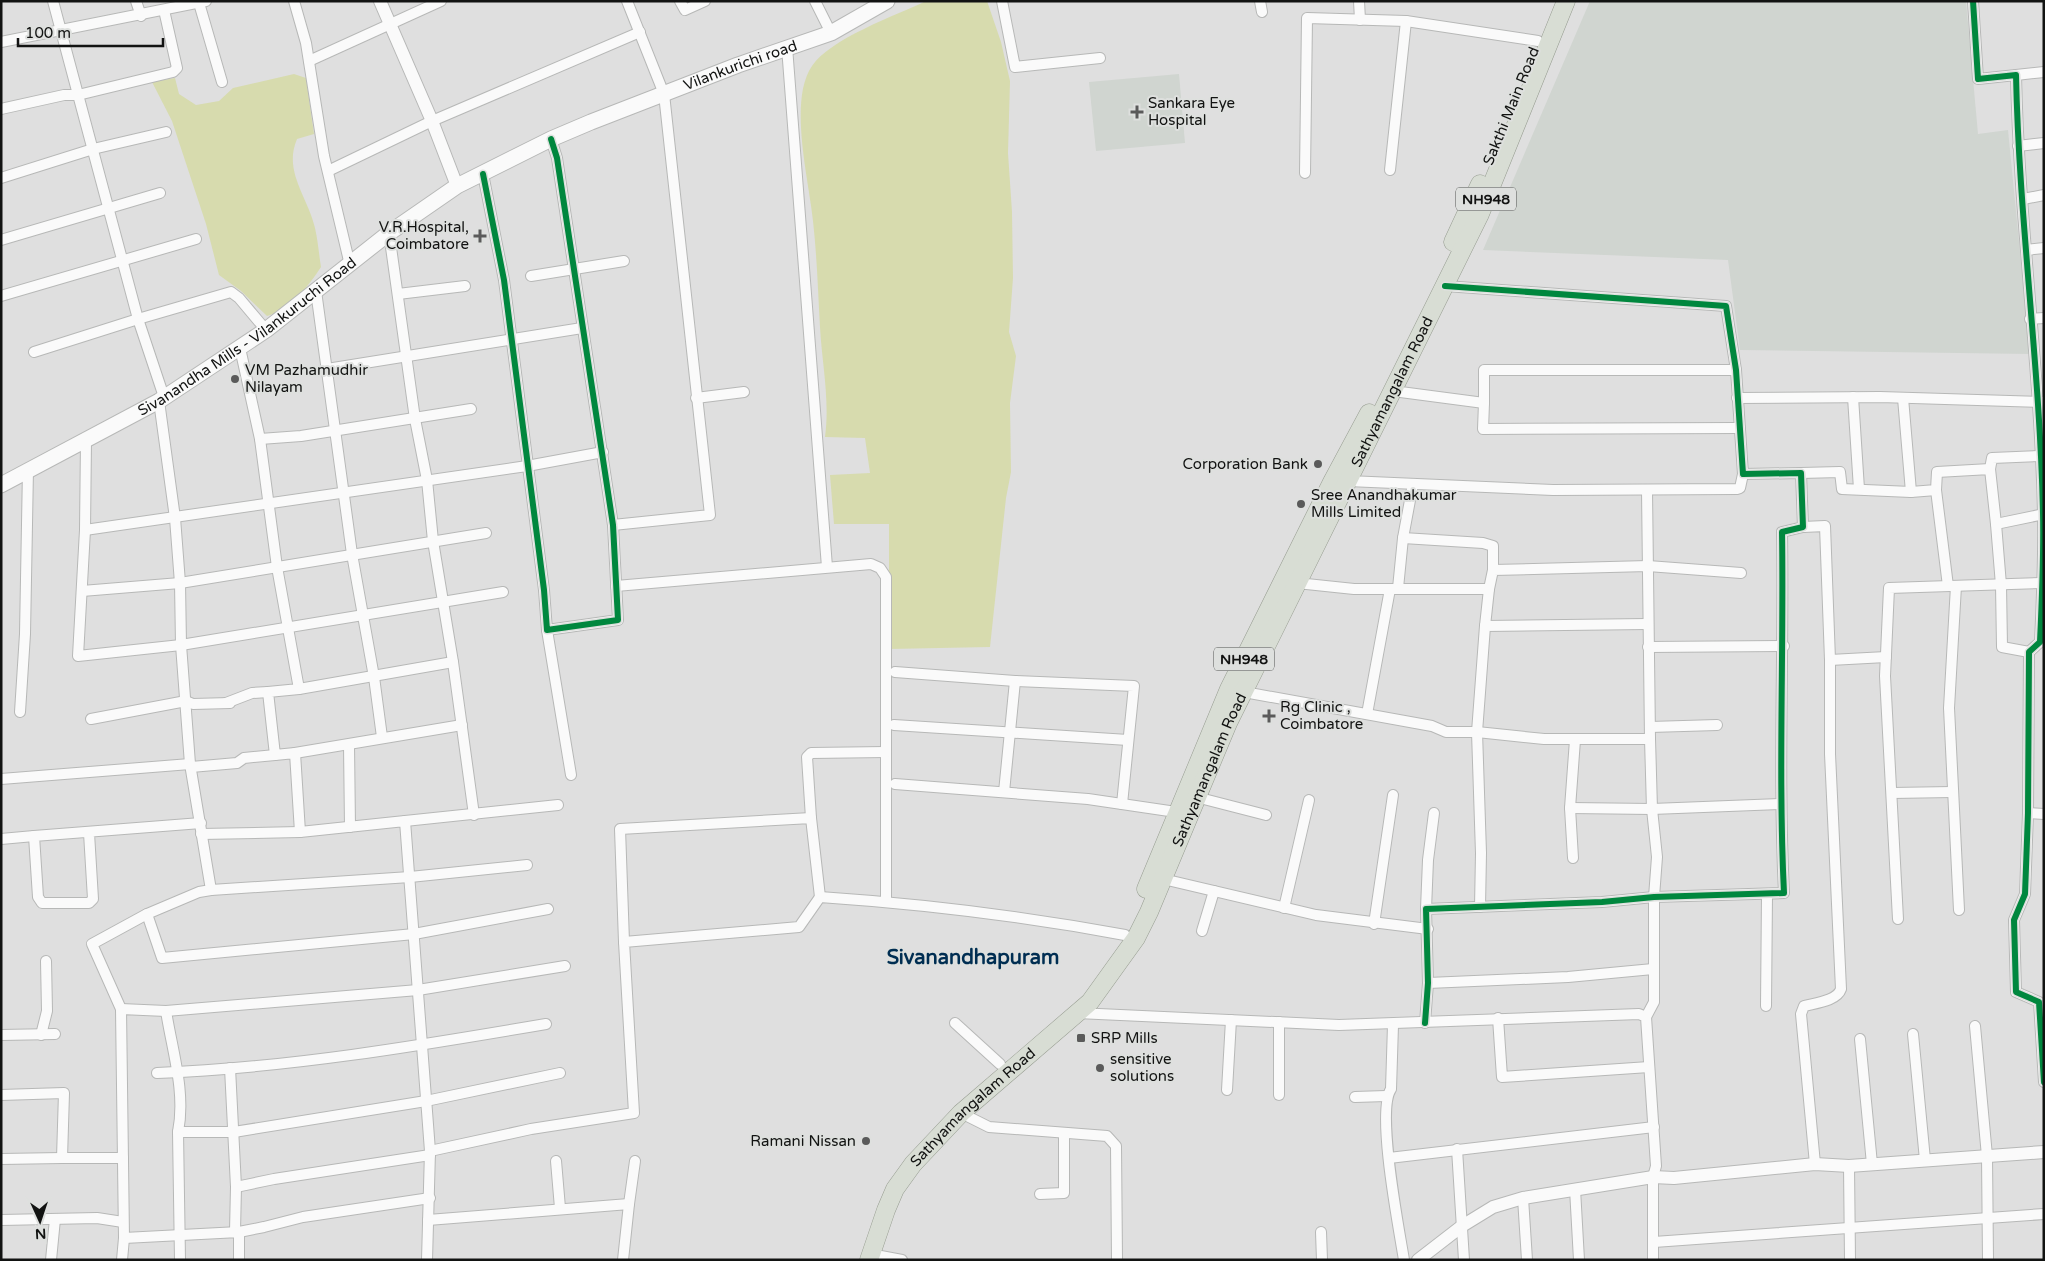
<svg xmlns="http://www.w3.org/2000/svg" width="2045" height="1261" font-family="'Varela Round',sans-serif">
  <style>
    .built { fill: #d0d5d0 }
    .green { fill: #d7dbae }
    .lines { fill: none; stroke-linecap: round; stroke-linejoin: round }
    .minor-casing { stroke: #b7b8b7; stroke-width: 12 }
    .tertiary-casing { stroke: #b7b8b7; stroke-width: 14 }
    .secondary-casing { stroke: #b7b8b7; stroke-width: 17 }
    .trunk-casing { stroke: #969c90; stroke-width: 19 }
    .minor { stroke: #fafafa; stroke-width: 10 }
    .tertiary { stroke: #fafafa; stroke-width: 12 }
    .secondary { stroke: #fafafa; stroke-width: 15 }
    .trunk { stroke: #d8ddd4; stroke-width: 18 }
    .cycleway-casing { stroke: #dee0de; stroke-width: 9 }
    .cycleway { stroke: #00873e; stroke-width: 6 }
    .poi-dot { fill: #5a5a5a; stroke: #dee0de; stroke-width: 2 }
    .labels { text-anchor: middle; stroke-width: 4; stroke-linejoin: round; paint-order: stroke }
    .shield { fill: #dee0de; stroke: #4f504f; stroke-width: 1 }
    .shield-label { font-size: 14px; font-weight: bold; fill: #121312 }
    .street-label { font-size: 15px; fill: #121312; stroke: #dee0de }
    .poi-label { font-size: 15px; fill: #121312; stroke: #dee0de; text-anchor: start }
    .district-label { font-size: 20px; font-weight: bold; fill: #002e52; stroke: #dee0de }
  </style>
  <rect width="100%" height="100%" fill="#dfdfdf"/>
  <g class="built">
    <path d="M 1590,1 L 1966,1 L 1978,134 L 2008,130 L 2030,354 L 1740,350 L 1728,260 L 1483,250 Z"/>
    <path d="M 1179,74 L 1185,143 L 1096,151 L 1089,82 Z"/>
  </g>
  <g class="green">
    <path d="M 926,1 L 987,1 L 1001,42 L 1010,81 L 1008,153 L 1012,212 L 1013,278 L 1009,332 L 1016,356 L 1010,403 L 1011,472 L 1006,498 L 990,647 L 889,649 L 889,524 L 834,524 L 830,475 L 870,473 L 865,438 L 825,437 C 830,400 822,364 820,327 C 818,292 817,257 813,221 C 809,180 788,101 812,66 C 831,38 895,16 926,1 Z"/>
    <path d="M 294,74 L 306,78 L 314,134 L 297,139 C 283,172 308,197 315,228 C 318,241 319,255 321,267 C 309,286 289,310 267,316 L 241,291 L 219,275 L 206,224 L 172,121 L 152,82 L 175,78 L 179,94 L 196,105 L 219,101 L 233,88 Z"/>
  </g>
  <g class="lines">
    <defs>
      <g id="minor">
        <path d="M 53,1 L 138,319 L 164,397"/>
        <path d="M 136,1 L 141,16"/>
        <path d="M 294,1 L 306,43 L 324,156 L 350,265"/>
        <path d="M 680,1 L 685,10 L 705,1"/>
        <path d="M 815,1 L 831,33"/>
        <path d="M 1002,1 L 1015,67 L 1100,58"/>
        <path d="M 1260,1 L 1262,12"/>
        <path d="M 1359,1 L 1360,20"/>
        <path d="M 1973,1 L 1978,79 L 2016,75 C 2019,221 2040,367 2043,513 C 2044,556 2042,599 2040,642 L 2029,652 L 2028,813 L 2025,894 L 2014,920 L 2016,992 L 2039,1002 L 2044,1082"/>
        <path d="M 199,3 L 222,82"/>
        <path d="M 1,42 L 206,1"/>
        <path d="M 787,47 L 827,567"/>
        <path d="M 309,61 L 441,1"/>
        <path d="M 2016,75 L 2044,72"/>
        <path d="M 1,109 L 64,95 L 78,95 L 173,72 L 177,68 L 164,10"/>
        <path d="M 2018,146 L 2044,143"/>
        <path d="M 1390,170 L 1406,21"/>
        <path d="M 328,171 L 432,121 L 640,32"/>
        <path d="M 1305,173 L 1307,18 L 1406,21 L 1538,41"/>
        <path d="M 483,174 L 504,280 L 544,590 L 547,630 L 618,620 L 613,525 L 557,158 L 551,139"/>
        <path d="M 1,178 L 93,149 L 166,132"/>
        <path d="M 2023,199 L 2044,195"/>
        <path d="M 389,233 L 415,419 L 427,480 L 433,541 L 453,662 L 474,815"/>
        <path d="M 1,240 L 160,193"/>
        <path d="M 2026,250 L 2044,248"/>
        <path d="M 531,276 L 624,261"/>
        <path d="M 316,291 L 352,554 L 374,677 L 382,737"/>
        <path d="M 398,294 L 465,286"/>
        <path d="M 1,296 L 196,239"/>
        <path d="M 2030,319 L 2044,318"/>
        <path d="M 240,348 L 260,439 L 277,567 L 299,689 L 268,692 L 275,755 L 295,753 L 300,832 L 405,821 L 430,1151"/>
        <path d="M 34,352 L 138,319 L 231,292 L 239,298 L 266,330"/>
        <path d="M 327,369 L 582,328"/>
        <path d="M 1393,391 L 1484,403 L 1484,370 L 1736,370"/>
        <path d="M 1853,397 L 1859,489"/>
        <path d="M 696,398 L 744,392"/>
        <path d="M 1737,398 L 1880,397 L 2043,402"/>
        <path d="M 1903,398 L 1911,492"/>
        <path d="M 159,401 L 175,518 L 180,583 L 181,645 L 190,764 L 211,890 L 199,892 L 147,914 L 162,958 L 414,934 L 548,909"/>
        <path d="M 1484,403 L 1483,429 L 1740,428"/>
        <path d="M 260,439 L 301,436 L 471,409"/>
        <path d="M 86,440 L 85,530 L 78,656 L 181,645 L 503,592"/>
        <path d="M 1990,469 L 1992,458 L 2041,456"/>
        <path d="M 1801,473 L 1840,472 L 1842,489 L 1911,492 L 1936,490 L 1937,472 L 1990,469 L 1996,524 L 2044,514"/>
        <path d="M 1348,481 L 1553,490 L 1737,489 L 1740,488 L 1743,474"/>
        <path d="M 1936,490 L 1948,586"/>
        <path d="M 1996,524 L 2001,585 L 2002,647 L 2029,652"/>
        <path d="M 613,525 L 710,515 L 664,94 L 627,1"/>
        <path d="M 1803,527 L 1825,526 L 1830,660 L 1830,754 L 1841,989 C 1837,1001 1815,1003 1804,1006 L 1801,1014 L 1815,1164"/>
        <path d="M 85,530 L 527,466 L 603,452"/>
        <path d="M 1403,538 L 1483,543 L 1493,546 L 1493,570"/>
        <path d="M 1297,583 L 1354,589 L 1489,589 L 1493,570 L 1648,566 L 1741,573"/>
        <path d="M 616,586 L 871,564 L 880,568 L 886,577 L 886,901"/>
        <path d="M 1956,586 L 1949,708 L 1959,910"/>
        <path d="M 1398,588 L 1403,538 L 1413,484"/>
        <path d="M 82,591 L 180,583 L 486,533"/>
        <path d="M 1485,626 L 1489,589"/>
        <path d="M 547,630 L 571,775"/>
        <path d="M 1648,647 L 1784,646"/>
        <path d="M 1830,660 L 1886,657"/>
        <path d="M 895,672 L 1015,681 L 1134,686 L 1122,804"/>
        <path d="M 299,689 L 453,662"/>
        <path d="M 1244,692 L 1432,726 L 1446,732 L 1477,732 L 1544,739 L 1650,739"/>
        <path d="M 226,703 L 252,693 L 268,692"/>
        <path d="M 20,712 L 25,634 L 28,469"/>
        <path d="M 1367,714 L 1390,589"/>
        <path d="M 91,719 L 186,701 L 193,704 L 230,703"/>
        <path d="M 894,725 L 1128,740"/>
        <path d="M 1650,727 L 1717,725"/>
        <path d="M 349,745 L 350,827"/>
        <path d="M 295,753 L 462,725"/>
        <path d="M 191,767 L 237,763 L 244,758 L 275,755"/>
        <path d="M 1,779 L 190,764"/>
        <path d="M 895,784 L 1088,799 L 1176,812"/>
        <path d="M 1004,792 L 1015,681"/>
        <path d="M 1892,793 L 1952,792"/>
        <path d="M 1196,797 L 1266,815"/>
        <path d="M 1570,808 L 1652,809 L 1780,804"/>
        <path d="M 2028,813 L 2044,814"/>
        <path d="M 811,818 L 807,757 L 811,753 L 886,752"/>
        <path d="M 405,821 L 558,805"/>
        <path d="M 89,833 L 93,899 L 89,903 L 42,903 L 38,897 L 34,836 L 201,823"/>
        <path d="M 201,834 L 300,832"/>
        <path d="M 1,839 L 34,836"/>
        <path d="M 1573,858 L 1570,808 L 1575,740"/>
        <path d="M 1163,879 L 1316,915 L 1428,929"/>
        <path d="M 211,890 L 410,877 L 527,865"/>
        <path d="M 1480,907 L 1481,853 L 1477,732 L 1485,626 L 1647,624"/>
        <path d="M 1284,908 L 1309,800"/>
        <path d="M 1426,909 L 1428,860 L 1434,813"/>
        <path d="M 1898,919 L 1885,676 L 1889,588 L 2042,583"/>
        <path d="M 1374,924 L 1393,795"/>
        <path d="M 1202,931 L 1214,891"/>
        <path d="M 624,942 L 620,829 L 811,818 L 820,897"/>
        <path d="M 1428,983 L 1568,977 L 1653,969"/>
        <path d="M 1766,1006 L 1767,894"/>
        <path d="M 121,1009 L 92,944 L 147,914"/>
        <path d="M 166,1011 C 172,1050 186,1092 178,1132"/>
        <path d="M 1077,1013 L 1339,1025 L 1639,1014 L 1646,1017 L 1656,1166 L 1653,1177 L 1653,1260"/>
        <path d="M 1646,1017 L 1654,1002 L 1654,897 L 1657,857 L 1652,809 L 1650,739 L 1647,490"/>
        <path d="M 1498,1018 L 1502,1077 L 1649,1067"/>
        <path d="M 1279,1022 L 1279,1095"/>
        <path d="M 955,1023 L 1000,1064"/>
        <path d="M 1425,1023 L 1428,983 L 1426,909 L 1602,902 L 1654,897 L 1784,893 C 1778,773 1784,652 1782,532 L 1803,527 L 1801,473 L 1743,474 L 1736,370 L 1726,306 L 1445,286"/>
        <path d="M 1393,1025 L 1391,1089 C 1376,1111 1399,1229 1404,1260"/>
        <path d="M 1975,1026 L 1987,1156 L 1988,1260"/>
        <path d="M 1913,1034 L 1925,1160"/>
        <path d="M 1,1035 L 55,1034"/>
        <path d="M 41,1035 L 47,1011 L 46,961"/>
        <path d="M 1860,1039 L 1872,1164"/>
        <path d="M 230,1068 L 236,1187 L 235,1231"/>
        <path d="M 157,1073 C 287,1068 417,1046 546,1024"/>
        <path d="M 1227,1090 L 1231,1020"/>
        <path d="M 1,1095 L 64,1093 L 62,1158 L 123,1158"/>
        <path d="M 1355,1097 L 1386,1096"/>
        <path d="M 961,1113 L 989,1127 L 1107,1136 L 1116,1146 L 1117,1260"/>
        <path d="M 1457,1149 L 1464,1260"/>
        <path d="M 1389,1158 L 1654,1127"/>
        <path d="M 1,1159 L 62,1158"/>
        <path d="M 556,1161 L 560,1208"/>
        <path d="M 1849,1166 L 1850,1260"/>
        <path d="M 236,1187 L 274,1179 L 430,1155"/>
        <path d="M 1575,1189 L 1579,1260"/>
        <path d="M 1040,1194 L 1064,1193 L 1064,1133"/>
        <path d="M 1523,1198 L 1527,1260"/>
        <path d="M 629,1204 L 635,1161"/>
        <path d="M 1,1220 L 97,1218 L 123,1222"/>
        <path d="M 428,1220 L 629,1204 L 623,1260"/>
        <path d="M 239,1232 L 264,1227 L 303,1217 L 430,1198"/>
        <path d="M 1321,1232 L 1322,1260"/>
        <path d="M 1654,1242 L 2044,1214"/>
        <path d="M 870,1254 L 902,1260"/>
        <path d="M 51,1260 L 55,1219"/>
        <path d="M 122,1260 L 124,1238"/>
        <path d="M 180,1260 L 178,1132 L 234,1132 L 426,1101 L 560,1073"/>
        <path d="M 239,1260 L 239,1232 L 124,1238 L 121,1009 L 166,1011 L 418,990 L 565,966"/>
        <path d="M 427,1260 L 430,1151 L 531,1129 L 634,1113 L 624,942 L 799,927 L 820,897 C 923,904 1023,916 1125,935"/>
      </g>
      <g id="tertiary">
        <path d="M 380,1 L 432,121 L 457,186"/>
        <path d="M 1418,1260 L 1462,1226 L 1493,1207 L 1523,1198 L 1653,1177 L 1674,1178 L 1815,1164 L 1849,1166 L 2044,1152"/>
      </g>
      <g id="secondary">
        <path id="s1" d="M 1,485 L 159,401 L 266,330 L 389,233 L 457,186 L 551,139 L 591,122 L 738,65 L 831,33 L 887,1"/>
      </g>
      <g id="trunk">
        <path d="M 1453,242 L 1480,184"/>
        <path d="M 1146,889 L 1229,689 L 1332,482 L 1369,413"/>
        <path id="s2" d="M 869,1260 L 886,1210 L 895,1189 L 913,1164 L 961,1113 L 1090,1002 L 1136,938 L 1149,912 L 1228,723 L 1480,214 L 1566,1"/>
      </g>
    </defs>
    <use href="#minor" class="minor-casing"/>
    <use href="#tertiary" class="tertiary-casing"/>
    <use href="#secondary" class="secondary-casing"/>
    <use href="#trunk" class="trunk-casing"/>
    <use href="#minor" class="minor"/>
    <use href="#tertiary" class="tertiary"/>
    <use href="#secondary" class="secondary"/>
    <use href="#trunk" class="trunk"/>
    <defs>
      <g id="cycleway">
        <path d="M 1973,1 L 1978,79 L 2016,75 C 2019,221 2040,367 2043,513 C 2044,556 2042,599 2040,642 L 2029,652 L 2028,813 L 2025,894 L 2014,920 L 2016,992 L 2039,1002 L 2044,1082"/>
        <path d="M 483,174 L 504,280 L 544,590 L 547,630 L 618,620 L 613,525 L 557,158 L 551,139"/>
        <path d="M 1425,1023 L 1428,983 L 1426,909 L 1602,902 L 1654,897 L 1784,893 C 1778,773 1784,652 1782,532 L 1803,527 L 1801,473 L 1743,474 L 1736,370 L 1726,306 L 1445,286"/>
      </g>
    </defs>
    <use href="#cycleway" class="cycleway-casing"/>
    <use href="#cycleway" class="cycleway"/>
  </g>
  <g class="poi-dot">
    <path d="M1134.5 104.5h5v5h5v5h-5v5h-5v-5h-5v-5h5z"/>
    <path d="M477.5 228.5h5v5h5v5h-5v5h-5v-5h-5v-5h5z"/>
    <circle cx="235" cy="379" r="5"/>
    <circle cx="1318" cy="464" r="5"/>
    <circle cx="1301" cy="504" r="5"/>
    <path d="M1266.5 708.5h5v5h5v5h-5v5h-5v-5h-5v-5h5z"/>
    <rect x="1076" y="1033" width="10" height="10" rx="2.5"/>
    <circle cx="1100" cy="1068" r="5"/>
    <circle cx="866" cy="1141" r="5"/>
  </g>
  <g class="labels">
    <g class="shield">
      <rect x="1456" y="187.5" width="60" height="23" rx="4"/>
      <rect x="1214" y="647.5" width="60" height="23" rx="4"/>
    </g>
    <g class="shield-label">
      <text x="1486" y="204">NH948</text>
      <text x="1244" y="664">NH948</text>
    </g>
    <g class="street-label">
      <text dy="5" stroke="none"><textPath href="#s1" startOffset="855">Vilankurichi road</textPath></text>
      <text transform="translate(1511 106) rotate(-68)" y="5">Sakthi Main Road</text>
      <text dy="5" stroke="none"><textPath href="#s1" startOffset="288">Sivanandha Mills - Vilankuruchi Road</textPath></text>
      <text dy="5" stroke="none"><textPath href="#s2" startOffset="1029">Sathyamangalam Road</textPath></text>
      <text dy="5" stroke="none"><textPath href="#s2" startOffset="609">Sathyamangalam Road</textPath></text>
      <text dy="5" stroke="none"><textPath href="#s2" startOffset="189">Sathyamangalam Road</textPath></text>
    </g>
    <g class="poi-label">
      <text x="1148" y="108">Sankara Eye<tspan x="1148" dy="17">Hospital</tspan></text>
      <text x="469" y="232" text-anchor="end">V.R.Hospital,<tspan x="469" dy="17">Coimbatore</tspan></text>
      <text x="245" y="375">VM Pazhamudhir<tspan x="245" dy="17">Nilayam</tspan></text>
      <text x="1308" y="469" text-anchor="end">Corporation Bank</text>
      <text x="1311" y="500">Sree Anandhakumar<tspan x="1311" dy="17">Mills Limited</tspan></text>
      <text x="1280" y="712">Rg Clinic ,<tspan x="1280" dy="17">Coimbatore</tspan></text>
      <text x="1091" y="1043">SRP Mills</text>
      <text x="1110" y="1064">sensitive<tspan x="1110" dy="17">solutions</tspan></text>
      <text x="856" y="1146" text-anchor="end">Ramani Nissan</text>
    </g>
    <g class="district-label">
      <text x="973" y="964">Sivanandhapuram</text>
    </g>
  </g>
  <rect width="2045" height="1261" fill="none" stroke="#121312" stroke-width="5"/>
  <g transform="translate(40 1221) rotate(177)" stroke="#dee0de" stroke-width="4" paint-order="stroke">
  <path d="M0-4L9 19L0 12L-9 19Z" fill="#121312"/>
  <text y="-8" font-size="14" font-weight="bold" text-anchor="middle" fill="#121312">N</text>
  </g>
  <path d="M18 38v8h145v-8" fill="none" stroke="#121312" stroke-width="2.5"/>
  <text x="25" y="38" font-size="15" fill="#121312" stroke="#dee0de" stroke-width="4" paint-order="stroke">100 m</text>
</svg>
